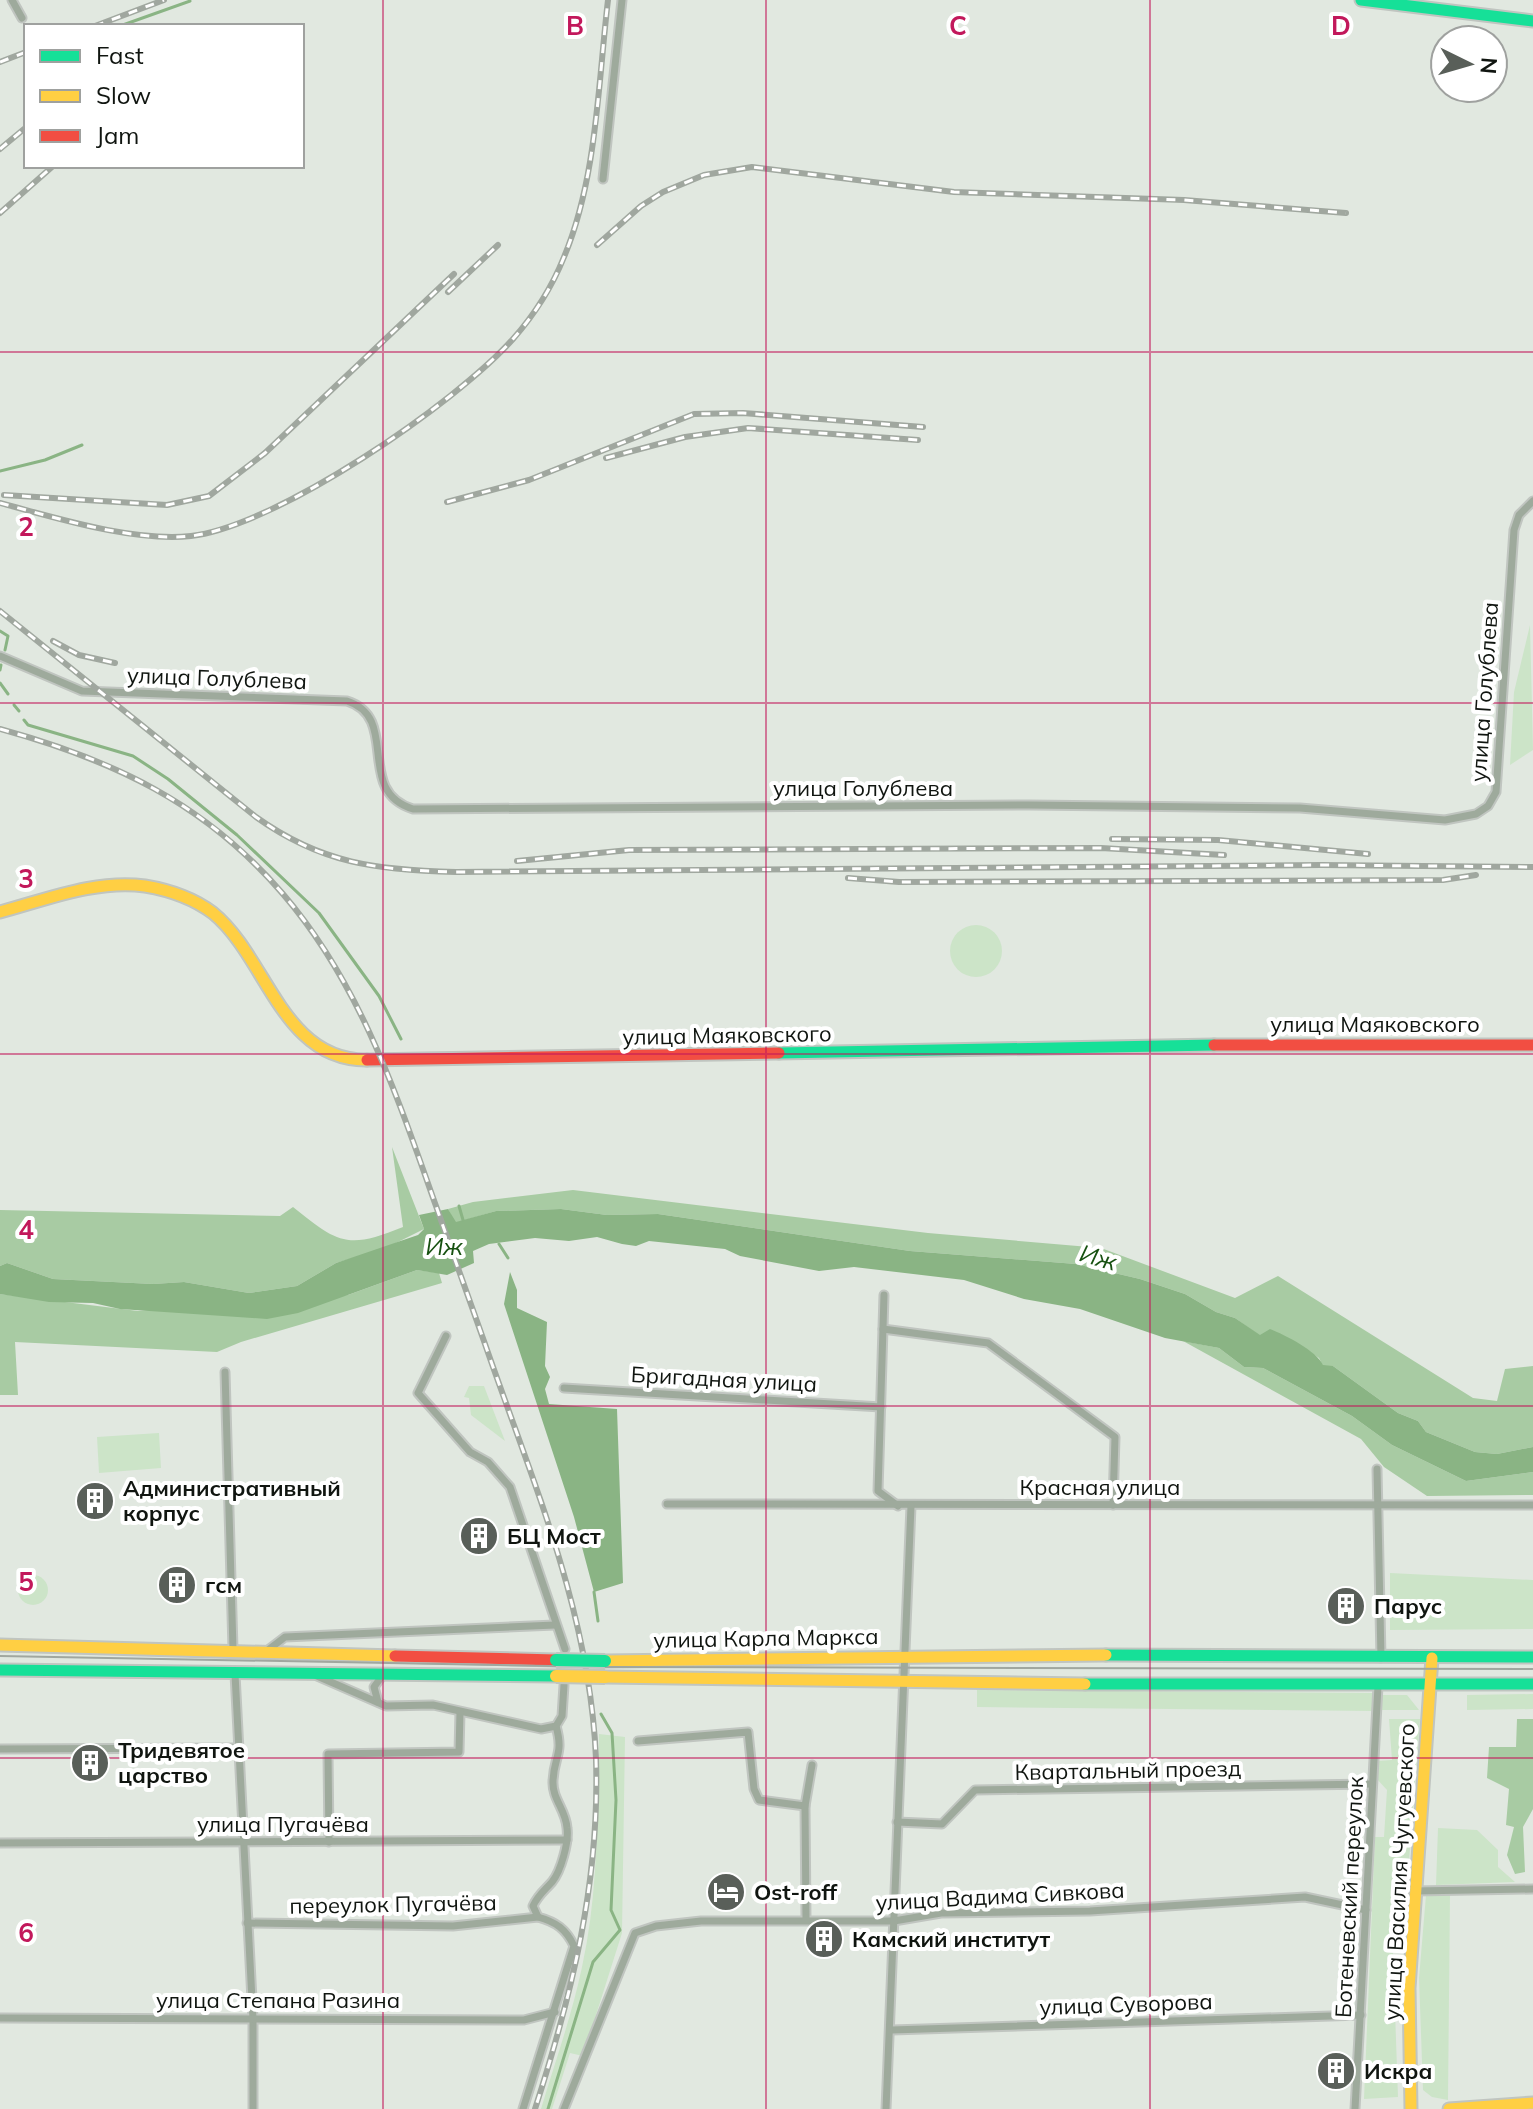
<svg xmlns="http://www.w3.org/2000/svg" width="1533" height="2109" font-family="Mulish,sans-serif">
  <style>
    .green { fill: #cce4c8 }
    .forest { fill: #a8cba3 }
    .water { fill: #8ab484 }
    .lines { fill: none; stroke-linecap: round; stroke-linejoin: round }
    .stream { stroke: #8ab484; stroke-width: 3 }
    .street-casing { stroke: #c0c5c0; stroke-width: 11 }
    .fast-casing { stroke: #c0c5c0; stroke-width: 15 }
    .slow-casing { stroke: #c0c5c0; stroke-width: 15 }
    .jam-casing { stroke: #c0c5c0; stroke-width: 15 }
    .street { stroke: #9eaa9c; stroke-width: 7 }
    .fast { stroke: #16e098; stroke-width: 11 }
    .slow { stroke: #ffcf43; stroke-width: 11 }
    .jam { stroke: #f24e42; stroke-width: 11 }
    .tram { stroke: #a0a79f; stroke-width: 2 }
    .rail-casing { stroke: #a0a79f; stroke-width: 6 }
    .rail { stroke: #fff; stroke-width: 3; stroke-dasharray: 9; stroke-linecap: butt }
    .fast-bridge-casing { stroke: #c0c5c0; stroke-width: 16; stroke-linecap: butt }
    .slow-bridge-casing { stroke: #c0c5c0; stroke-width: 16; stroke-linecap: butt }
    .fast-bridge { stroke: #16e098; stroke-width: 12 }
    .slow-bridge { stroke: #ffcf43; stroke-width: 12 }
    .grid { fill: none; stroke: #c2185b; stroke-width: 2; stroke-opacity: 0.55 }
    .labels { text-anchor: middle; stroke-width: 8; stroke-linejoin: round; paint-order: stroke }
    .street-label { font-size: 22px; fill: #101510; stroke: #fff }
    .poi-label { font-size: 22px; font-weight: bold; fill: #101510; stroke: #fff; text-anchor: start }
    .water-label { font-size: 24px; font-style: italic; fill: #175111; stroke: #fff }
    .grid-label { font-size: 26px; text-anchor: middle; font-weight: bold; fill: #c2185b; stroke: #fff; stroke-width: 8; stroke-linejoin: round; paint-order: stroke }
  </style>
  <rect width="100%" height="100%" fill="#e1e8e0"/>
  <g class="green">
    <path d="M 1530,625 L 1533,750 L 1510,765 L 1514,692 Z"/>
    <circle cx="976" cy="951" r="26"/>
    <path d="M 469,1386 L 484,1386 L 505,1441 L 471,1415 L 469,1398 L 464,1397 Z"/>
    <path d="M 159,1433 L 161,1468 L 99,1473 L 97,1437 Z"/>
    <path d="M 1390,1573 L 1533,1580 L 1533,1629 L 1390,1630 Z"/>
    <circle cx="33" cy="1590" r="15"/>
    <path d="M 977,1690 L 1374,1693 L 1374,1711 L 977,1707 Z"/>
    <path d="M 1533,1694 L 1533,1709 L 1467,1710 L 1467,1695 Z"/>
    <path d="M 1380,1695 L 1407,1695 L 1419,1710 L 1380,1710 Z"/>
    <path d="M 1389,1719 L 1420,1719 L 1406,1900 L 1396,1899 L 1389,1952 L 1393,1953 L 1398,2097 L 1364,2099 L 1375,1837 L 1384,1837 L 1387,1790 L 1377,1779 L 1377,1761 L 1392,1760 Z"/>
    <path d="M 599,1734 L 625,1737 L 622,1933 L 583,2056 L 570,2053 L 552,2109 L 541,2109 C 555,2062 572,2015 582,1967 C 599,1890 597,1812 599,1734 Z"/>
    <path d="M 1438,1828 L 1477,1830 L 1498,1850 L 1498,1867 L 1515,1882 L 1436,1885 Z"/>
    <path d="M 1426,1895 L 1450,1895 L 1448,2100 L 1432,2097 L 1423,2090 L 1419,1978 Z"/>
  </g>
  <g class="forest">
    <path d="M 392,1147 L 424,1229 L 386,1248 L 336,1263 L 297,1286 L 249,1293 L 184,1282 L 153,1284 L 53,1279 L 7,1263 L 0,1266 L 0,1210 L 280,1216 L 293,1207 C 338,1243 347,1250 403,1227 Z"/>
    <path d="M 573,1190 L 928,1233 L 1101,1248 L 1235,1298 L 1278,1276 L 1473,1398 L 1497,1401 L 1505,1369 L 1533,1366 L 1533,1447 L 1497,1454 L 1475,1452 L 1426,1432 L 1418,1421 L 1398,1413 L 1333,1366 L 1323,1366 L 1319,1358 L 1300,1345 L 1260,1336 L 1235,1318 L 1216,1312 L 1185,1294 L 1140,1279 L 1076,1264 L 910,1251 L 658,1214 L 607,1215 L 561,1209 L 496,1211 L 455,1223 L 448,1209 L 473,1202 Z"/>
    <path d="M 417,1270 L 439,1273 L 442,1283 L 241,1342 L 217,1352 L 15,1342 L 18,1395 L 0,1395 L 0,1294 L 138,1311 L 348,1295 Z"/>
    <path d="M 1183,1341 L 1219,1348 L 1244,1367 L 1263,1368 L 1352,1416 L 1392,1445 L 1466,1481 L 1533,1472 L 1533,1495 L 1427,1496 L 1384,1467 L 1361,1439 Z"/>
    <path d="M 1517,1719 L 1533,1719 L 1533,1809 L 1523,1827 L 1525,1872 L 1515,1874 L 1507,1855 L 1514,1827 L 1506,1825 L 1509,1789 L 1487,1778 L 1489,1747 L 1516,1747 Z"/>
  </g>
  <g class="water">
    <path d="M 448,1209 L 456,1222 L 496,1211 L 561,1209 L 607,1215 L 658,1214 L 910,1251 L 1076,1264 L 1140,1279 L 1185,1294 L 1216,1312 L 1235,1318 L 1260,1335 L 1270,1329 C 1285,1335 1317,1351 1323,1365 L 1333,1366 L 1398,1413 L 1418,1421 L 1426,1432 L 1475,1452 L 1497,1454 L 1533,1447 L 1533,1472 L 1466,1481 L 1392,1445 L 1352,1416 L 1263,1368 L 1244,1367 L 1219,1348 L 1165,1338 L 1080,1309 L 1024,1299 L 964,1280 L 854,1267 L 819,1271 L 740,1256 L 725,1249 L 649,1241 L 636,1246 L 622,1244 L 597,1237 L 569,1241 L 535,1238 L 489,1244 L 473,1251 L 474,1263 L 447,1275 L 417,1270 L 298,1313 L 267,1319 L 120,1309 L 93,1303 L 49,1302 L 0,1294 L 0,1266 L 7,1263 L 53,1279 L 153,1284 L 184,1282 L 249,1293 L 297,1286 L 336,1263 L 418,1235 L 424,1229 L 419,1215 Z"/>
    <path d="M 510,1272 L 517,1290 L 517,1308 L 547,1322 L 545,1366 L 550,1377 L 545,1389 L 549,1404 L 617,1409 L 623,1583 L 594,1592 L 574,1517 L 504,1304 Z"/>
  </g>
  <g class="lines">
    <g class="stream">
      <path d="M 120,26 L 190,1"/>
      <path d="M 0,471 L 45,460 L 82,445"/>
      <path d="M 0,631 L 8,636 L 5,650"/>
      <path d="M 0,670 L 1,665"/>
      <path d="M 0,683 L 8,694"/>
      <path d="M 14,705 L 19,711"/>
      <path d="M 24,720 L 28,725 L 133,756 L 168,779 L 237,835 L 319,913 L 379,996 L 401,1039"/>
      <path d="M 459,1206 L 463,1220"/>
      <path d="M 499,1244 L 508,1258"/>
      <path d="M 594,1592 L 598,1621"/>
      <path d="M 548,2109 L 593,1962 L 620,1930 L 611,1910 L 616,1800 L 612,1733 L 601,1714"/>
    </g>
    <defs>
      <g id="street">
        <path d="M 12,0 L 22,18"/>
        <path d="M 603,179 L 622,0"/>
        <path d="M 0,656 L 82,691 L 347,701 C 401,718 354,791 413,809 L 1029,805 L 1300,808 L 1445,820 L 1476,814 L 1488,806 L 1496,792 L 1514,530 L 1519,515 L 1533,501"/>
        <path d="M 884,1295 L 878,1491 L 898,1506"/>
        <path d="M 883,1329 L 988,1343 L 1115,1437 L 1113,1505"/>
        <path d="M 446,1336 L 418,1393 L 470,1452 L 488,1462 L 510,1487 L 565,1649"/>
        <path d="M 225,1372 L 233,1649"/>
        <path d="M 564,1388 L 881,1407"/>
        <path d="M 1377,1469 L 1381,1658"/>
        <path d="M 667,1504 L 1533,1505"/>
        <path d="M 268,1650 L 285,1637 L 555,1625"/>
        <path d="M 235,1674 L 253,2019 L 253,2109"/>
        <path d="M 317,1676 L 386,1706 L 433,1705 L 541,1729 L 556,1726 L 562,1716 L 564,1685"/>
        <path d="M 378,1702 L 374,1687 L 382,1676"/>
        <path d="M 638,1741 L 748,1732 L 754,1789 L 759,1800 L 805,1806"/>
        <path d="M 0,1749 L 239,1748"/>
        <path d="M 897,1822 L 942,1824 L 975,1790 L 1372,1784"/>
        <path d="M 329,1842 L 328,1754 L 459,1752 L 460,1712"/>
        <path d="M 0,1843 L 567,1840"/>
        <path d="M 1415,1891 L 1533,1889"/>
        <path d="M 806,1920 L 805,1806 L 812,1765"/>
        <path d="M 247,1923 L 453,1926 L 538,1917"/>
        <path d="M 0,2018 L 524,2020 L 555,2012"/>
        <path d="M 892,2030 L 1361,2015"/>
        <path d="M 523,2109 L 574,1946 C 566,1929 556,1922 538,1917 L 533,1906 C 538,1895 544,1891 552,1882 C 561,1871 569,1842 567,1828 C 566,1810 552,1799 553,1781 C 554,1755 564,1755 556,1726"/>
        <path d="M 564,2109 L 635,1933 L 656,1926 L 701,1921 L 894,1921 L 941,1913 L 1090,1911 L 1305,1897 L 1366,1910"/>
        <path d="M 886,2109 L 911,1506"/>
        <path d="M 1355,2109 L 1378,1686"/>
      </g>
      <g id="fast">
        <path d="M 1361,0 L 1533,21"/>
        <path d="M 779,1053 L 1214,1045"/>
        <path d="M 1106,1655 L 1533,1657"/>
        <path d="M 0,1670 L 556,1676"/>
        <path d="M 1085,1684 L 1533,1684"/>
      </g>
      <g id="slow">
        <path d="M 0,912 C 45,900 97,879 145,886 C 169,890 193,898 213,913 C 267,957 282,1061 367,1060"/>
        <path d="M 0,1645 L 395,1656"/>
        <path d="M 605,1661 L 1106,1655"/>
        <path d="M 605,1677 L 1085,1684"/>
        <path d="M 1411,2109 L 1409,1988 L 1432,1658"/>
        <path d="M 1449,2109 L 1533,2103"/>
      </g>
      <g id="jam">
        <path d="M 1214,1045 L 1533,1045"/>
        <path d="M 367,1060 L 779,1053"/>
        <path d="M 395,1656 L 556,1660"/>
      </g>
    </defs>
    <use href="#street" class="street-casing"/>
    <use href="#fast" class="fast-casing"/>
    <use href="#slow" class="slow-casing"/>
    <use href="#jam" class="jam-casing"/>
    <use href="#street" class="street"/>
    <use href="#fast" class="fast"/>
    <use href="#slow" class="slow"/>
    <use href="#jam" class="jam"/>
    <path class="tram" d="M 0,1656 L 605,1667 L 1533,1669"/>
    <defs>
      <g id="rail">
        <path d="M 95,26 L 164,0"/>
        <path d="M 0,62 L 26,52"/>
        <path d="M 0,149 L 24,129"/>
        <path d="M 0,213 L 53,166"/>
        <path d="M 597,245 L 641,206 L 663,192 L 704,175 L 752,167 L 954,192 L 1184,200 L 1346,213"/>
        <path d="M 448,292 L 498,245"/>
        <path d="M 606,458 L 685,437 L 748,428 L 918,440"/>
        <path d="M 4,495 L 167,505 L 209,496 L 265,453 L 454,274"/>
        <path d="M 447,502 L 529,480 L 694,414 L 743,413 L 923,427"/>
        <path d="M 0,503 C 57,518 132,542 191,536 C 277,526 455,404 513,339 C 535,314 552,287 564,257 C 597,178 598,84 608,0"/>
        <path d="M 0,611 L 256,817 C 322,864 377,870 456,872 L 1321,865 L 1533,867"/>
        <path d="M 53,641 L 79,655 L 115,663"/>
        <path d="M 0,729 C 113,760 205,803 283,894 C 361,985 397,1096 436,1206 C 452,1252 469,1298 485,1344 C 532,1480 590,1612 596,1759 C 600,1881 572,1994 535,2109"/>
        <path d="M 1112,839 L 1218,840 L 1368,854"/>
        <path d="M 517,861 L 629,850 L 1101,848 L 1224,855"/>
        <path d="M 848,878 L 899,882 L 1443,880 L 1476,875"/>
      </g>
    </defs>
    <use href="#rail" class="rail-casing"/>
    <use href="#rail" class="rail"/>
    <defs>
      <path id="fast-bridge" d="M 556,1660 L 605,1661"/>
      <path id="slow-bridge" d="M 556,1676 L 605,1677"/>
    </defs>
    <use href="#fast-bridge" class="fast-bridge-casing"/>
    <use href="#slow-bridge" class="slow-bridge-casing"/>
    <use href="#fast-bridge" class="fast-bridge"/>
    <use href="#slow-bridge" class="slow-bridge"/>
  </g>
  <path class="grid" d="M 383,0 L 383,2109M 766,0 L 766,2109M 1150,0 L 1150,2109M 0,352 L 1533,352M 0,703 L 1533,703M 0,1054 L 1533,1054M 0,1406 L 1533,1406M 0,1758 L 1533,1758"/>
  <defs>
    <symbol id="building-disc" viewBox="-11 -11 22 22"><circle r="9.5" fill="#595f59" stroke="#fff"/><path d="M-4-6H4V6H1V3H-1V6H-4ZM-2.5-4.3h1.7v1.8h-1.7ZM.8-4.3h1.7v1.8H.8ZM-2.5-1h1.7V.8h-1.7ZM.8-1h1.7V.8H.8Z" fill="#fff"/></symbol>
    <symbol id="hotel-disc" viewBox="-11 -11 22 22"><circle r="9.5" fill="#595f59" stroke="#fff"/><path d="M-6-4.5h1.5V1H6V5H4.5V3h-9V5H-6ZM-4 0a1.8 1.8 0 1 1 3.6 0ZM.5 0V-2.5h3Q6-2.5 6 0Z" fill="#fff"/></symbol>
  </defs>
  <g fill-rule="evenodd">
    <use href="#building-disc" x="73" y="1479" width="44" height="44"/>
    <use href="#building-disc" x="457" y="1514" width="44" height="44"/>
    <use href="#building-disc" x="155" y="1563" width="44" height="44"/>
    <use href="#building-disc" x="1324" y="1584" width="44" height="44"/>
    <use href="#building-disc" x="68" y="1741" width="44" height="44"/>
    <use href="#hotel-disc" x="704" y="1870" width="44" height="44"/>
    <use href="#building-disc" x="802" y="1917" width="44" height="44"/>
    <use href="#building-disc" x="1314" y="2049" width="44" height="44"/>
  </g>
  <g class="labels">
    <g class="street-label">
      <text transform="translate(217 678) rotate(2)" y="8">улица Голублева</text>
      <text transform="translate(1484 692) rotate(-86)" y="8">улица Голублева</text>
      <text x="863" y="796">улица Голублева</text>
      <text x="1375" y="1032">улица Маяковского</text>
      <text transform="translate(727 1035) rotate(-1)" y="8">улица Маяковского</text>
      <text transform="translate(724 1379) rotate(3)" y="8">Бригадная улица</text>
      <text x="1100" y="1495">Красная улица</text>
      <text transform="translate(766 1638) rotate(-1)" y="8">улица Карла Маркса</text>
      <text transform="translate(1128 1770) rotate(-1)" y="8">Квартальный проезд</text>
      <text x="283" y="1832">улица Пугачёва</text>
      <text transform="translate(1399 1872) rotate(-87)" y="8">улица Василия Чугуевского</text>
      <text transform="translate(1000 1896) rotate(-3)" y="8">улица Вадима Сивкова</text>
      <text transform="translate(1349 1897) rotate(-87)" y="8">Ботеневский переулок</text>
      <text transform="translate(393 1904) rotate(-1)" y="8">переулок Пугачёва</text>
      <text x="278" y="2008">улица Степана Разина</text>
      <text transform="translate(1126 2004) rotate(-2)" y="8">улица Суворова</text>
    </g>
    <g class="poi-label">
      <text x="123" y="1496">Административный<tspan x="123" dy="25">корпус</tspan></text>
      <text x="507" y="1544">БЦ Мост</text>
      <text x="205" y="1593">гсм</text>
      <text x="1374" y="1614">Парус</text>
      <text x="118" y="1758">Тридевятое<tspan x="118" dy="25">царство</tspan></text>
      <text x="754" y="1900">Ost-roff</text>
      <text x="852" y="1947">Камский институт</text>
      <text x="1364" y="2079">Искра</text>
    </g>
    <g class="water-label">
      <text x="444" y="1255">Иж</text>
      <text transform="translate(1098 1258) rotate(16)" y="8">Иж</text>
    </g>
  </g>
  <g class="grid-label">
    <text x="575" y="35">B</text>
    <text x="958" y="35">C</text>
    <text x="1341" y="35">D</text>
    <text x="26" y="536">2</text>
    <text x="26" y="888">3</text>
    <text x="26" y="1239">4</text>
    <text x="26" y="1591">5</text>
    <text x="26" y="1942">6</text>
  </g>
  <rect x="24" y="24" width="280" height="144" fill="#ffffff" stroke="#9fa19f" stroke-width="2"/>
  <rect x="40" y="50" width="40" height="12" fill="#16e098" stroke="#9fa19f" stroke-width="2"/>
  <text x="96" y="64" font-size="24" fill="#101510">Fast</text>
  <rect x="40" y="90" width="40" height="12" fill="#ffcf43" stroke="#9fa19f" stroke-width="2"/>
  <text x="96" y="104" font-size="24" fill="#101510">Slow</text>
  <rect x="40" y="130" width="40" height="12" fill="#f24e42" stroke="#9fa19f" stroke-width="2"/>
  <text x="96" y="144" font-size="24" fill="#101510">Jam</text>
  <g transform="translate(1469 64) rotate(95)"><circle r="38" fill="#ffffff" stroke="#9fa19f" stroke-width="2"/>
  <path d="M0-6L14 30L0 20L-14 30Z" fill="#595f59"/>
  <text y="-12" font-size="22" font-weight="bold" text-anchor="middle" fill="#101510">N</text>
  </g>
</svg>
